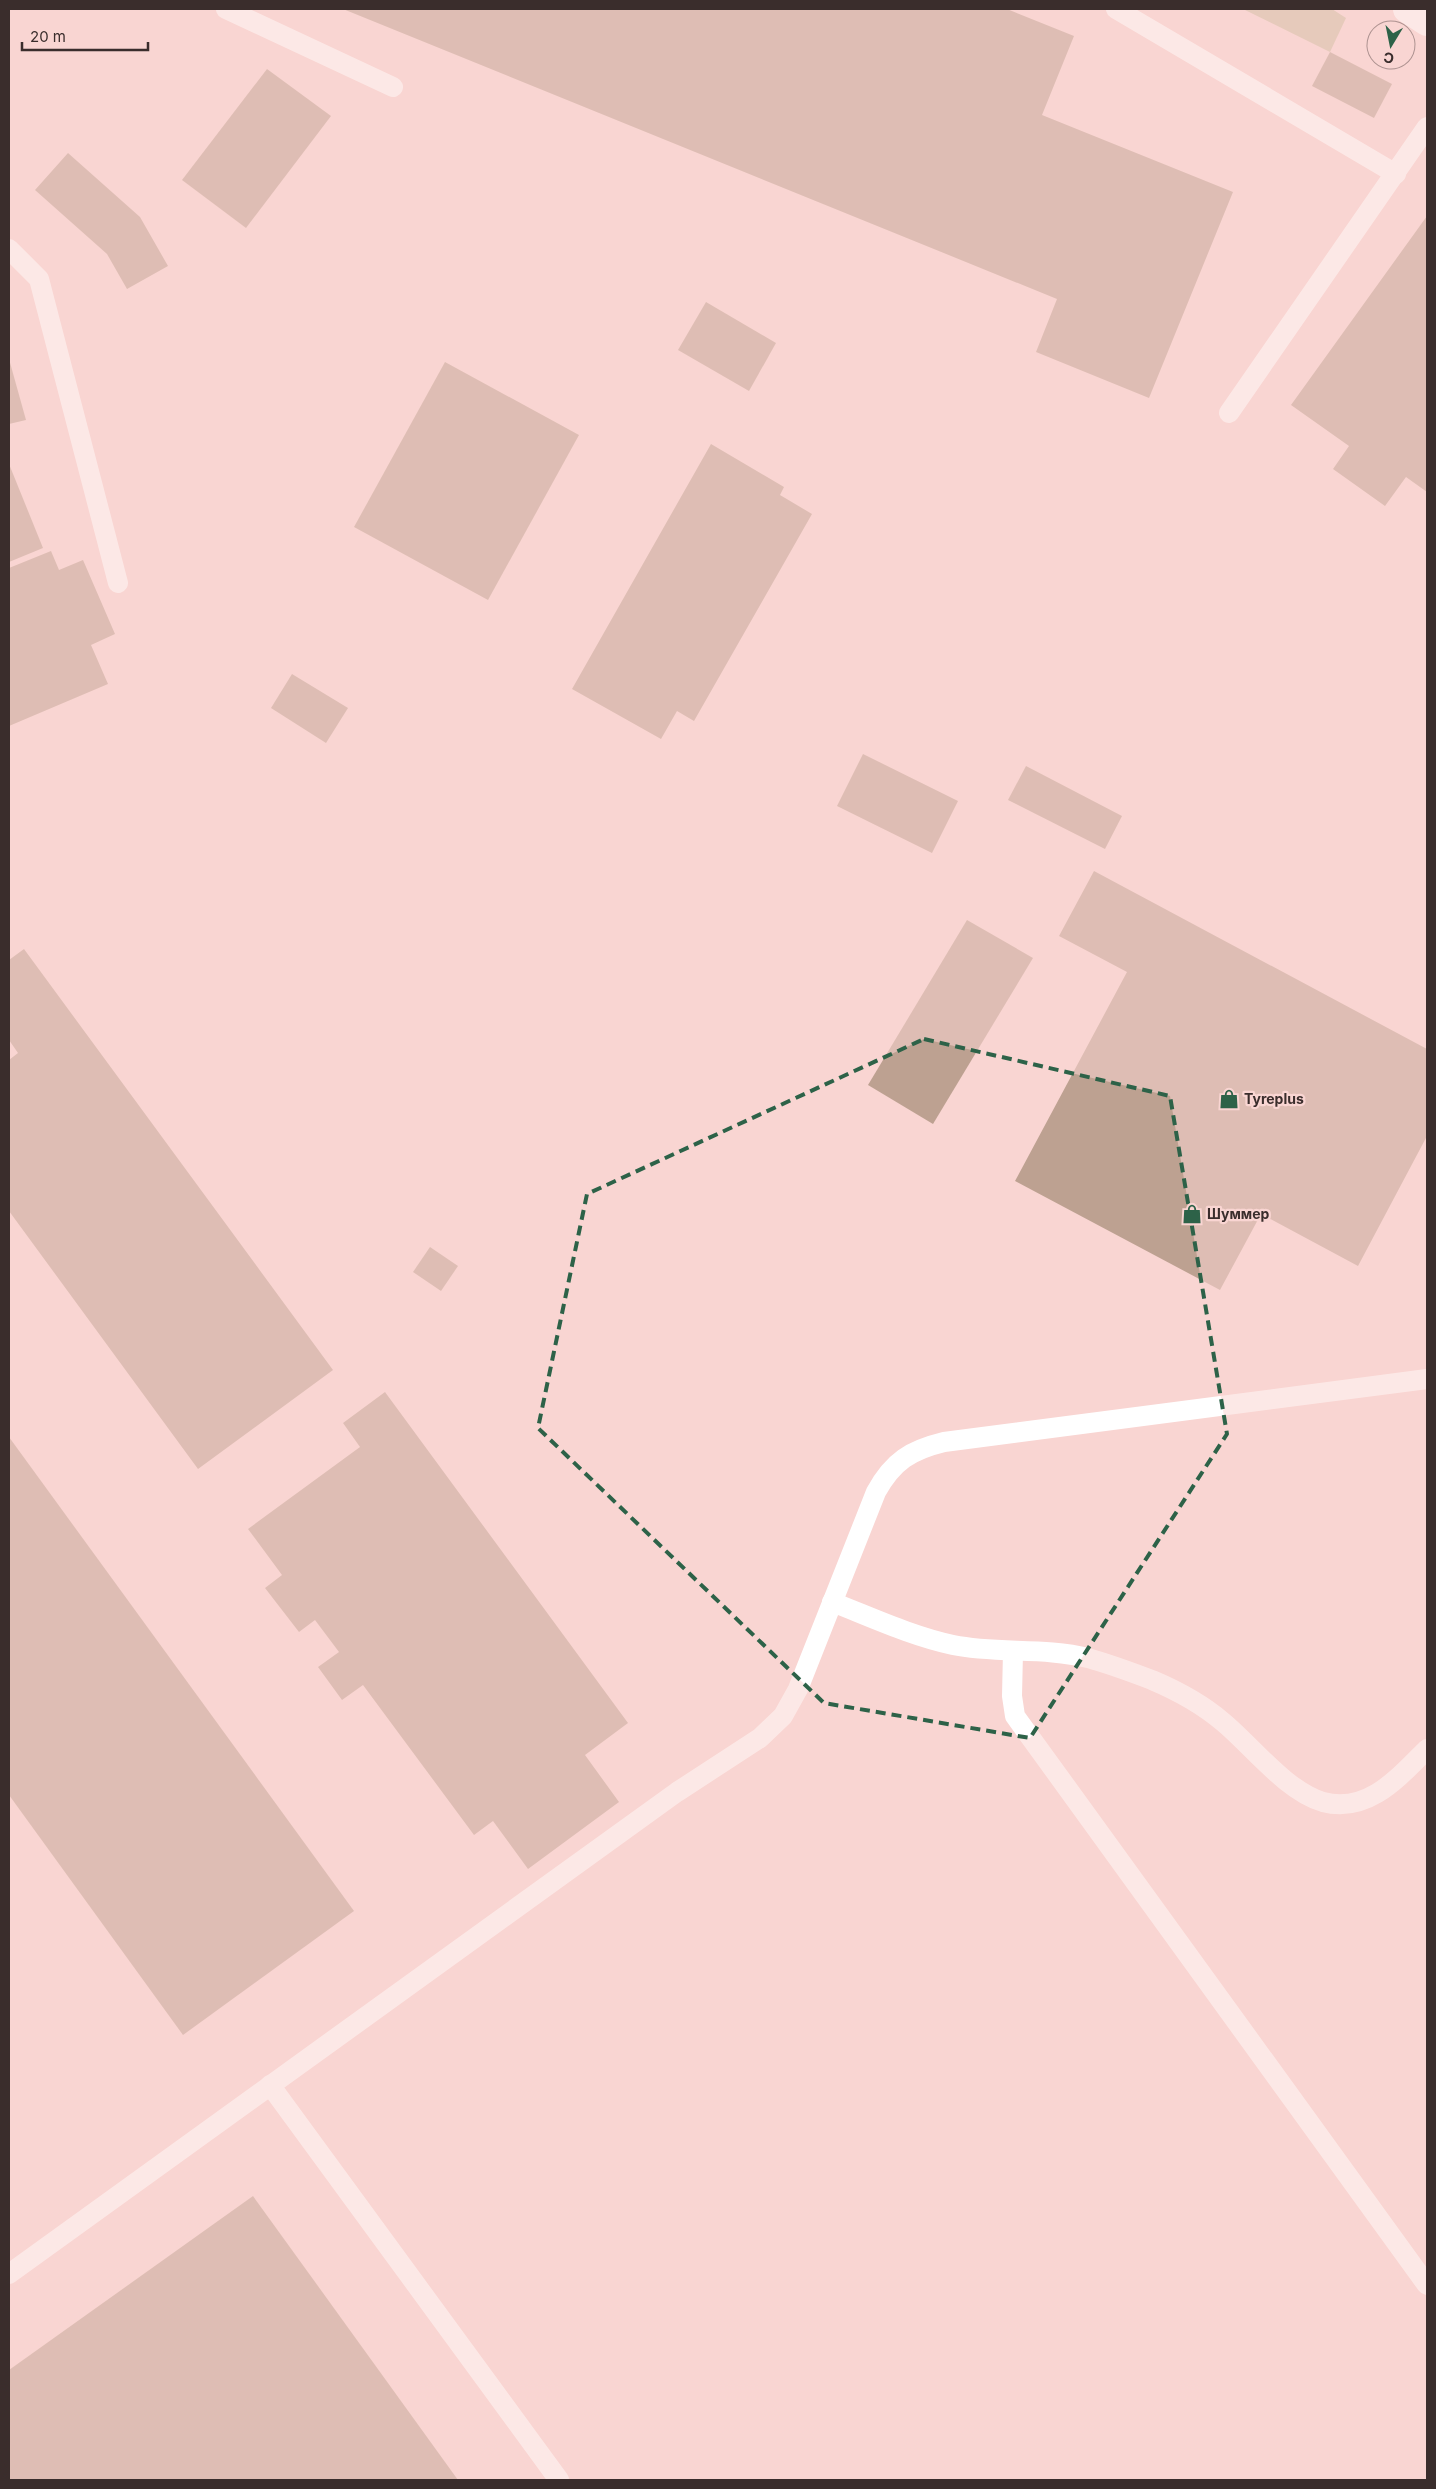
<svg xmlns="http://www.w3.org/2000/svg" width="1436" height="2489" font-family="Inter,sans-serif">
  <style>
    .green { fill: #cebca0 }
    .building { fill: #bda191 }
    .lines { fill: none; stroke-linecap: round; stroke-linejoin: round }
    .service { stroke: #fff; stroke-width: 20 }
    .tertiary { stroke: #fff; stroke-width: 28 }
    .marked { fill: none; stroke: #2d6248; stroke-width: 4; stroke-dasharray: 10 6; stroke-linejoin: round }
    .labels { text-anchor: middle; stroke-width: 4.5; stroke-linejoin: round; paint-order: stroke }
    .poi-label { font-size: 14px; font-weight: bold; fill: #3a2d2c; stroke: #f9d5d2; text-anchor: start }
  </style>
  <rect width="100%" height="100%" fill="#f9d5d2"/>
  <path class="green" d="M 1243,9 L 1332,9 L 1346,18 L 1330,52 Z"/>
  <g class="building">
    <path d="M 343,9 L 1007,9 L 1074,36 L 1042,115 L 1233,192 L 1149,398 L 1036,352 L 1057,299 Z"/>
    <path d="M 1330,52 L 1392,84 L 1374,118 L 1312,86 Z"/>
    <path d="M 267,69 L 331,116 L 246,228 L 182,180 Z"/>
    <path d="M 68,153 L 140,217 L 168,266 L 127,289 L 107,254 L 35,190 Z"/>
    <path d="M 1427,216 L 1427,492 L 1406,477 L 1385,506 L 1333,469 L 1349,446 L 1291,405 Z"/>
    <path d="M 706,302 L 776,343 L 749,391 L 678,350 Z"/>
    <path d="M 9,359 L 26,420 L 9,424 Z"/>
    <path d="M 445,362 L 579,435 L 488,600 L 354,527 Z"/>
    <path d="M 711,444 L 784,487 L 780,495 L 812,514 L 694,721 L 677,711 L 661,739 L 572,689 Z"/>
    <path d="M 9,464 L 43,548 L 9,562 Z"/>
    <path d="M 51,551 L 59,570 L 83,560 L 115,634 L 91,645 L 108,684 L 9,726 L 9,568 Z"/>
    <path d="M 292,674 L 348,708 L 326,743 L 271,708 Z"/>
    <path d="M 863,754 L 958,801 L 932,853 L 837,806 Z"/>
    <path d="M 1026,766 L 1122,816 L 1105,849 L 1008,800 Z"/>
    <path d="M 1094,871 L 1427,1049 L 1427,1136 L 1358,1266 L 1261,1214 L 1220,1290 L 1015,1181 L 1127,972 L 1059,936 Z"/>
    <path d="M 967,920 L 1033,958 L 933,1124 L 868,1085 Z"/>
    <path d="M 24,949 L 333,1370 L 198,1469 L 9,1211 L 9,1060 L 18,1053 L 9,1040 L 9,960 Z"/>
    <path d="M 430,1247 L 458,1266 L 441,1291 L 413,1272 Z"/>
    <path d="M 385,1392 L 628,1723 L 585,1755 L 619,1802 L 528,1869 L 493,1821 L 474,1835 L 363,1685 L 342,1700 L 318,1667 L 339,1652 L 315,1620 L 299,1632 L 265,1588 L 282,1575 L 248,1529 L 360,1447 L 343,1423 Z"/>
    <path d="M 9,1437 L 354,1911 L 183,2035 L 9,1795 Z"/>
    <path d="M 253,2196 L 458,2480 L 9,2480 L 9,2370 Z"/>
  </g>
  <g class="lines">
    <g class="service">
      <path d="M 226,9 L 393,87"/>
      <path d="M 1116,9 L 1396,174"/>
      <path d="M 9,249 L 39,279 L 118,583"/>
      <path d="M 1229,413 L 1427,127"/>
      <path d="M 832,1602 C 871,1617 911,1636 953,1645 C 997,1654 1044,1647 1088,1658 C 1109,1664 1131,1672 1152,1680 C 1178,1691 1202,1704 1223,1722 C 1252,1746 1286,1791 1323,1802 C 1368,1814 1399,1777 1427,1749"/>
      <path d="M 1013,1652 L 1012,1696 L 1015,1716 L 1427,2285"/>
      <path d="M 270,2085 L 559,2480"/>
      <path d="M 9,2274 L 677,1792 L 760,1738 L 783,1716 L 798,1689 L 876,1492 C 893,1461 911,1450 944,1442 L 1427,1379"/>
    </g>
    <path class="tertiary" d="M 1407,9 L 1427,22"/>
  </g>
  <path d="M0 0H1436V2489H0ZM 924,1039 L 1170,1096 L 1227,1434 L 1030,1738 L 824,1703 L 538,1428 L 587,1194 Z" fill="#f9d5d2" fill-opacity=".55" fill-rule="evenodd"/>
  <path class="marked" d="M 924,1039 L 1170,1096 L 1227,1434 L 1030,1738 L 824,1703 L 538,1428 L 587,1194 Z"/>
  <defs>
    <symbol id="shop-bare" viewBox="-9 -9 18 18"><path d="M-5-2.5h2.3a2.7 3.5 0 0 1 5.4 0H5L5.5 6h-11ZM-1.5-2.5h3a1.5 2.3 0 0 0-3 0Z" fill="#2d6248" stroke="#f9d5d2" stroke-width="2.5" paint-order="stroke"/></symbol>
  </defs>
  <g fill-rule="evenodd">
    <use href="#shop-bare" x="1215" y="1085" width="28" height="28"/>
    <use href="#shop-bare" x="1178" y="1200" width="28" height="28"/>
  </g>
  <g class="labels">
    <g class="poi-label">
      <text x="1244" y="1104">Tyreplus</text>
      <text x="1207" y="1219">Шуммер</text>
    </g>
  </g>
  <rect width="1436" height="2489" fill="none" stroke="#3a2d2c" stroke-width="20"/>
  <g transform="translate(1391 45) rotate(190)"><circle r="24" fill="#f9d5d2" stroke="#ad9290"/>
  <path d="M0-4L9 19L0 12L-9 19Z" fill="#2d6248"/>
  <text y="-8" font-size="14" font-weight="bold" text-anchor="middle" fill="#3a2d2c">С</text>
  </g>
  <path d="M22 42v8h126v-8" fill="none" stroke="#3a2d2c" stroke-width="2.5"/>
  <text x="30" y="42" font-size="15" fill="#3a2d2c" stroke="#f9d5d2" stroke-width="4" paint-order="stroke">20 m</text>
</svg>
